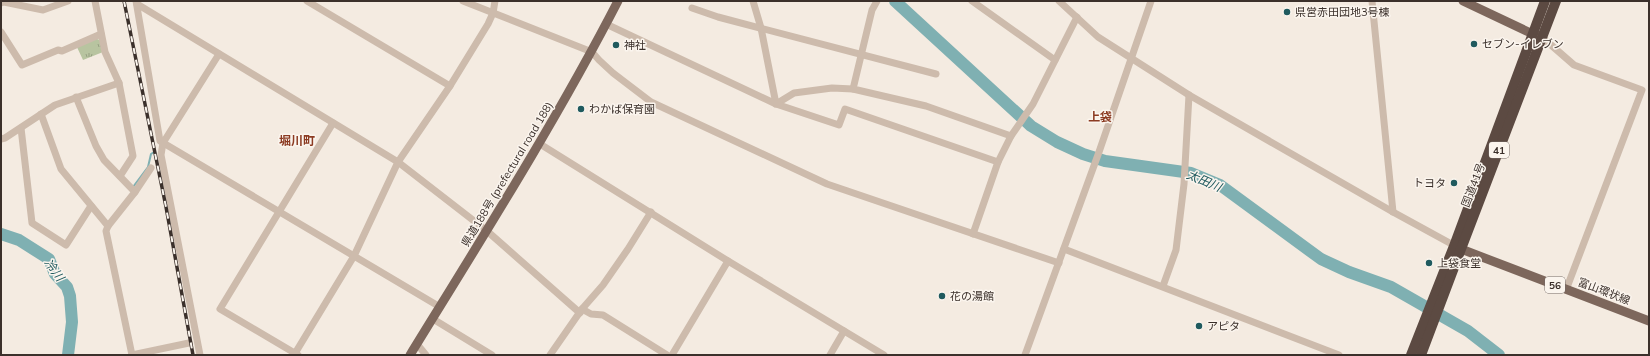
<svg xmlns="http://www.w3.org/2000/svg" width="1650" height="356" font-family="Mulish,'Noto Sans JP',sans-serif">
  <style>
    .grass { fill: url(#grass-tufts) }
    .lines { fill: none; stroke-linecap: round; stroke-linejoin: round }
    .stream { stroke: #7fb0b2; stroke-width: 2 }
    .river { stroke: #7fb0b2; stroke-width: 12 }
    .minor { stroke: #cdbbac; stroke-width: 7 }
    .major { stroke: #7d675c; stroke-width: 9 }
    .highway { stroke: #5c4a42; stroke-width: 10 }
    .rail-casing { stroke: #3b302b; stroke-width: 3.5 }
    .rail { stroke: #fbf5ee; stroke-width: 2; stroke-dasharray: 6; stroke-linecap: butt }
    .poi-dot { fill: #1f5a5e; stroke: #fbf5ee; stroke-width: 1.5 }
    .labels { text-anchor: middle; stroke-width: 3; stroke-linejoin: round; paint-order: stroke }
    .shield { fill: #fbf5ee; stroke: #756b66; stroke-width: 1 }
    .shield-label { font-size: 10px; font-weight: bold; fill: #3b302b }
    .poi-label { font-size: 11px; fill: #3b302b; stroke: #fbf5ee; text-anchor: start }
    .street-label { font-size: 11px; fill: #3b302b; stroke: #fbf5ee }
    .neighbourhood-label { font-size: 12px; font-weight: bold; fill: #8c3b22; stroke: #fbf5ee }
    .water-label { font-size: 12px; font-style: italic; fill: #1f5a5e; stroke: #fbf5ee }
  </style>
  <defs>
    <pattern id="grass-tufts" width="24" height="20" patternUnits="userSpaceOnUse"><rect width="24" height="20" fill="#b8c4a0"/><path d="M3 7l-1-3M5 7V3M7 7l1-3M15 17l-1-3M17 17v-4M19 17l1-3" fill="none" stroke="#97a083"/></pattern>
  </defs>
  <rect width="100%" height="100%" fill="#f4ebe1"/>
  <path class="grass" d="M 94,38 L 100,40 L 103,52 L 83,60 L 76,45 Z"/>
  <g class="lines">
    <path class="stream" d="M 133,187 L 148,167 L 151,154 L 154,152"/>
    <g class="river">
      <path d="M 895,1 L 1031,126 L 1057,142 L 1083,154 L 1105,161 L 1191,173 L 1220,185 L 1321,259 L 1349,272 L 1391,287 L 1468,331 L 1499,355"/>
      <path d="M 1,234 L 19,240 L 49,259 L 55,274 L 67,287 L 70,296 L 72,322 L 68,355"/>
    </g>
    <g class="minor">
      <path d="M 136,1 L 160,141 L 440,307"/>
      <path d="M 307,1 L 450,86"/>
      <path d="M 463,1 L 592,52 L 599,60 L 613,73 L 651,102 L 827,184 L 1059,263"/>
      <path d="M 753,1 L 761,28 L 776,104 L 794,93 L 832,88 L 853,89"/>
      <path d="M 877,1 L 872,10 L 853,89 L 926,106 L 1011,136 L 1033,104 L 1077,17"/>
      <path d="M 972,1 L 1055,60"/>
      <path d="M 1059,1 L 1098,37 L 1189,95 L 1393,212 L 1457,247"/>
      <path d="M 1372,1 L 1393,212"/>
      <path d="M 1,3 L 4,2 L 43,10 L 68,1"/>
      <path d="M 137,4 L 398,162 L 487,231 L 580,313"/>
      <path d="M 692,8 L 718,17 L 936,74"/>
      <path d="M 606,24 L 776,104 L 839,125 L 845,109 L 998,162"/>
      <path d="M 1,32 L 22,65 L 58,50 L 62,51 L 101,34"/>
      <path d="M 1543,38 L 1574,65 L 1642,90 L 1566,290"/>
      <path d="M 119,83 L 133,156 L 120,176"/>
      <path d="M 76,97 L 96,146 L 104,160 L 135,192 L 108,226 L 106,231 L 132,355"/>
      <path d="M 41,114 L 61,169 L 108,226"/>
      <path d="M 21,128 L 32,223 L 66,245 L 91,206"/>
      <path d="M 1,139 L 5,138 L 55,105 L 119,83 L 105,52 L 95,1"/>
      <path d="M 540,144 L 728,261 L 884,355"/>
      <path d="M 135,192 L 151,168"/>
      <path d="M 973,234 L 998,162 L 1011,136"/>
      <path d="M 1064,249 L 1339,355"/>
      <path d="M 1163,286 L 1176,250 L 1184,184 L 1189,95"/>
      <path d="M 582,309 L 591,314 L 603,315 L 667,355"/>
      <path d="M 433,319 L 492,355"/>
      <path d="M 417,344 L 426,355"/>
      <path d="M 132,355 L 189,343"/>
      <path d="M 200,355 L 161,155 L 163,143 L 219,54"/>
      <path d="M 294,355 L 354,256 L 398,162 L 450,86 L 488,24 L 493,13 L 495,1"/>
      <path d="M 298,355 L 220,309 L 333,123"/>
      <path d="M 550,355 L 582,309 L 603,285 L 628,249 L 651,212"/>
      <path d="M 672,355 L 728,261"/>
      <path d="M 830,355 L 844,331"/>
      <path d="M 1025,355 L 1099,152 L 1151,1"/>
    </g>
    <g class="major">
      <path d="M 1463,1 L 1539,37"/>
      <path d="M 1461,249 L 1649,321"/>
      <path d="M 410,355 C 482,238 555,123 618,1"/>
    </g>
    <g class="highway">
      <path d="M 1411,355 L 1454,246 L 1545,1"/>
      <path d="M 1421,355 L 1461,249 L 1556,1"/>
    </g>
    <defs>
      <path id="rail" d="M 124,1 L 166,207 L 193,355"/>
    </defs>
    <use href="#rail" class="rail-casing"/>
    <use href="#rail" class="rail"/>
  </g>
  <g class="poi-dot">
    <circle cx="1287" cy="12" r="4"/>
    <circle cx="1474" cy="44" r="4"/>
    <circle cx="616" cy="45" r="4"/>
    <circle cx="581" cy="109" r="4"/>
    <circle cx="1454" cy="183" r="4"/>
    <circle cx="1429" cy="263" r="4"/>
    <circle cx="942" cy="296" r="4"/>
    <circle cx="1199" cy="326" r="4"/>
  </g>
  <g class="labels">
    <g class="shield">
      <rect x="1489" y="142" width="20" height="16" rx="3"/>
      <rect x="1545" y="277" width="20" height="16" rx="3"/>
    </g>
    <g class="shield-label">
      <text x="1499" y="154">41</text>
      <text x="1555" y="289">56</text>
    </g>
    <g class="poi-label">
      <text x="1295" y="16">県営赤田団地3号棟</text>
      <text x="1482" y="48">セブン-イレブン</text>
      <text x="624" y="49">神社</text>
      <text x="589" y="113">わかば保育園</text>
      <text x="1446" y="187" text-anchor="end">トヨタ</text>
      <text x="1437" y="267">上袋食堂</text>
      <text x="950" y="300">花の湯館</text>
      <text x="1207" y="330">アピタ</text>
    </g>
    <g class="street-label">
      <text transform="translate(507 174) rotate(-59)" y="4">県道188号 (prefectural road 188)</text>
      <text transform="translate(1473 185) rotate(-69)" y="4">国道41号</text>
      <text transform="translate(1604 291) rotate(21)" y="4">富山環状線</text>
    </g>
    <g class="neighbourhood-label">
      <text x="1100" y="121">上袋</text>
      <text x="297" y="145">堀川町</text>
    </g>
    <g class="water-label">
      <text transform="translate(1204 181) rotate(23)" y="4">太田川</text>
      <text transform="translate(54 270) rotate(53)" y="4">冷川</text>
    </g>
  </g>
  <rect width="1650" height="356" fill="none" stroke="#3b302b" stroke-width="4"/>
</svg>
